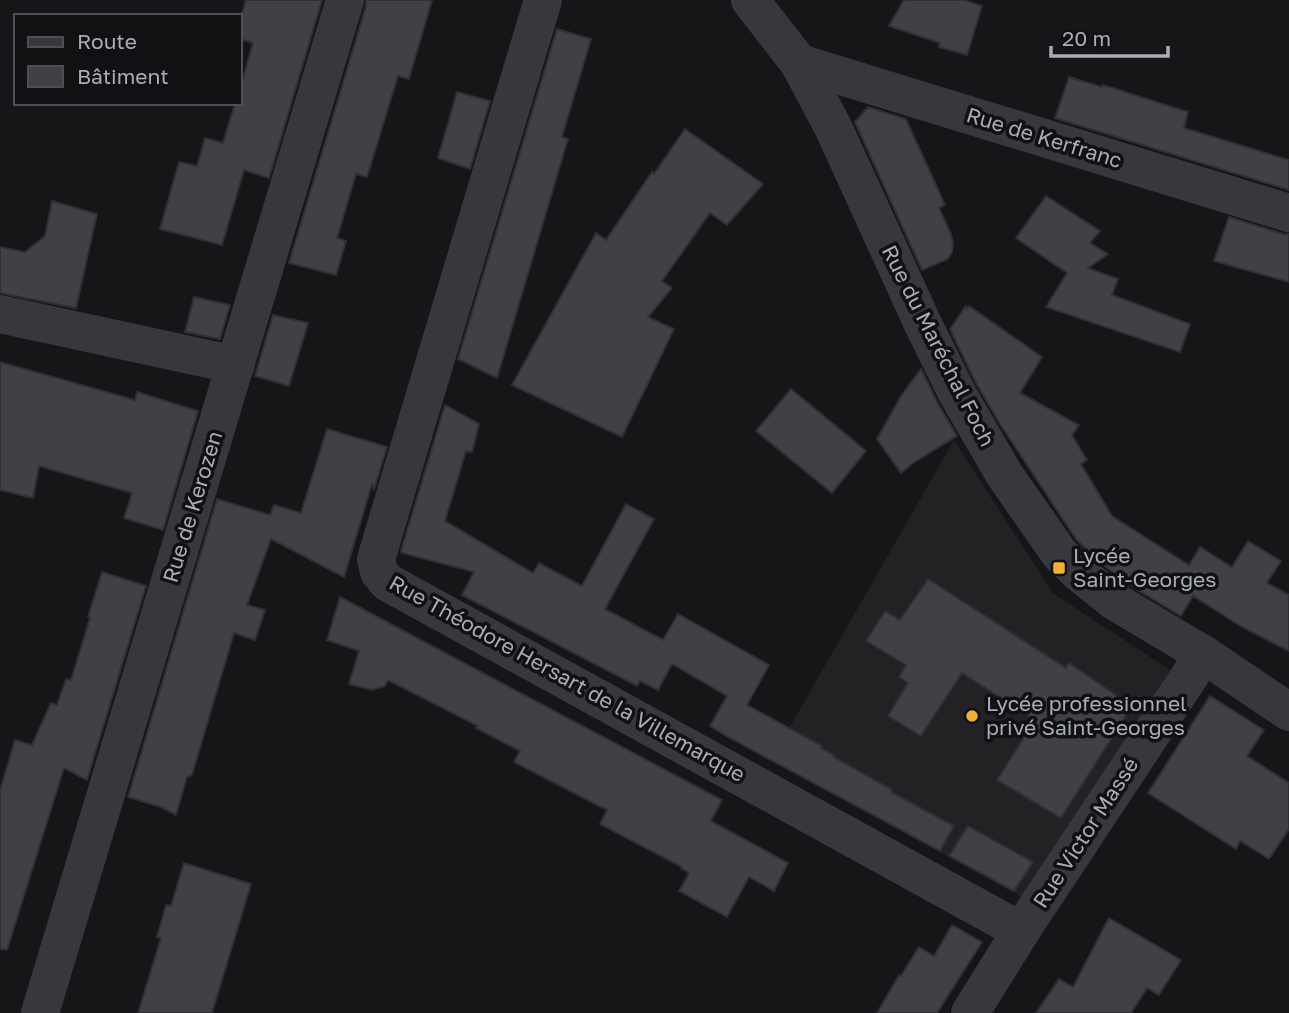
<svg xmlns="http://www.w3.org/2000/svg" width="1289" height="1013" font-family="'Golos Text',sans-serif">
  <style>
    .built { fill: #222225 }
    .building { fill: #404145; stroke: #303034; stroke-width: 2 }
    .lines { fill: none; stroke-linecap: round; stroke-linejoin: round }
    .minor { stroke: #37383d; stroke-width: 38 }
    .poi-dot { fill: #f2b134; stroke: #111113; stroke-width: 2.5 }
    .labels { text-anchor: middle; stroke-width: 7; stroke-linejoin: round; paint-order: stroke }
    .street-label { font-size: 21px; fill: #a8adb8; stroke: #111113 }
    .poi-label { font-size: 21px; fill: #a8adb8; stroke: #111113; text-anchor: start }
  </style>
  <rect width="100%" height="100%" fill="#161618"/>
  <path class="built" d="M 954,440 L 1053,593 L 1173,672 L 1038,906 L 771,760 Z"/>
  <g class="building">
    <path d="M 246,0 L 322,0 L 269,178 L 244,170 L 222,245 L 160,229 L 179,162 L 197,166 L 205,138 L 223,143 L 235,103 L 240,103 L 240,89 L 253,43 L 240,39 L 240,20 Z"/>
    <path d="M 366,0 L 432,0 L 409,79 L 398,76 L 367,177 L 356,174 L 337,238 L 346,241 L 336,275 L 289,263 L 366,6 Z"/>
    <path d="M 904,0 L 964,0 L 982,6 L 967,55 L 939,47 L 940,43 L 889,26 Z"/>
    <path d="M 557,29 L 591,39 L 562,137 L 568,139 L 497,378 L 458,359 Z"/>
    <path d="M 1069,77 L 1102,87 L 1103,85 L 1188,112 L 1184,128 L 1289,160 L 1289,190 L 1055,118 Z"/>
    <path d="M 457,92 L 490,101 L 470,169 L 438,158 Z"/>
    <path d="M 868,107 L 906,119 L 945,205 L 939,208 L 951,234 L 953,244 L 952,252 L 948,259 L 922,270 L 855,122 Z"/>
    <path d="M 685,129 L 763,184 L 727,225 L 710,213 L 662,281 L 672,288 L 648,317 L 674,329 L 622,437 L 512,385 L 596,233 L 606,240 L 652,172 L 654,174 Z"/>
    <path d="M 1046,196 L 1100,231 L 1090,243 L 1108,254 L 1088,268 L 1118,279 L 1112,295 L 1190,324 L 1180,352 L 1046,307 L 1067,273 L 1016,238 Z"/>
    <path d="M 52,201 L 97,214 L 76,308 L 0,293 L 0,247 L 25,252 L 45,236 Z"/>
    <path d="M 1229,217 L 1283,234 L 1289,234 L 1289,282 L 1214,261 Z"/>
    <path d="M 194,297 L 230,305 L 220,339 L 185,332 Z"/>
    <path d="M 966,306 L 967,309 L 969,306 L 1042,357 L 1020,393 L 1079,425 L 1072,435 L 1087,460 L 1081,464 L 1112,516 L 1189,565 L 1200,547 L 1232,567 L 1248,541 L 1281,561 L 1267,583 L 1289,595 L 1289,651 L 1242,627 L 1193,596 L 1181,616 L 1126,583 L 1094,557 L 1076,539 L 1000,424 L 976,383 L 950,329 Z"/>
    <path d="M 273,315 L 308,323 L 289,386 L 255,376 Z"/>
    <path d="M 0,362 L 135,400 L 137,392 L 198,411 L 163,530 L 124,518 L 132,493 L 39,466 L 33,498 L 0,490 Z"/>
    <path d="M 921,369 L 938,404 L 957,436 L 913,463 L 901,473 L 877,439 L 901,396 Z"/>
    <path d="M 791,389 L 866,451 L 832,493 L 756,431 Z"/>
    <path d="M 445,405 L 479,424 L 472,452 L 466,451 L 445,521 L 533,573 L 539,563 L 582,586 L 626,504 L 654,519 L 605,609 L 663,640 L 678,614 L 769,665 L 747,705 L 822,746 L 821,748 L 835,756 L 834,757 L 892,790 L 891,792 L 954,826 L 940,851 L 728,737 L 710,726 L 727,696 L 672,664 L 658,690 L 640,681 L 637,686 L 462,595 L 474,572 L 402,553 L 401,551 Z"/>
    <path d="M 327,429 L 387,447 L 374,489 L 372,484 L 344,577 L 271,539 L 247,605 L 265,610 L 255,640 L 234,633 L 192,775 L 187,777 L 176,815 L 161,807 L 128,797 L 217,499 L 270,515 L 274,505 L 301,513 Z"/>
    <path d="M 102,572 L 146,586 L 87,780 L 64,768 L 7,950 L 0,949 L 0,790 L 15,740 L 32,745 L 51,703 L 57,705 L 66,679 L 71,680 L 90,618 L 88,617 Z"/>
    <path d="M 928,579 L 1066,668 L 1069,663 L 1132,706 L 1061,818 L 997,780 L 1035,720 L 962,673 L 921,736 L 888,716 L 908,683 L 899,677 L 906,665 L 866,641 L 885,611 L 900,620 Z"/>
    <path d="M 340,597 L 722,800 L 711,821 L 788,863 L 774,891 L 749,877 L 727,917 L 679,891 L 689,873 L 681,868 L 682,867 L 600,824 L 607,810 L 514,762 L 520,751 L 476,728 L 478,726 L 388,680 L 385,686 L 372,690 L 349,684 L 359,651 L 327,640 Z"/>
    <path d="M 1210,696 L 1264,730 L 1247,756 L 1289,783 L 1289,829 L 1269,859 L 1240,841 L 1236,849 L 1148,793 Z"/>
    <path d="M 968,826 L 1033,862 L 1014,891 L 949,856 Z"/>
    <path d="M 184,863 L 251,884 L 212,1013 L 138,1013 L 161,938 L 157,937 L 166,905 L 171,906 Z"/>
    <path d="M 1109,918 L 1181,960 L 1159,995 L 1147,988 L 1131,1013 L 1036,1013 L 1059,979 L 1073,987 Z"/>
    <path d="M 952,925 L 982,942 L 937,1013 L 877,1013 L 899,975 L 901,976 L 919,947 L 934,956 Z"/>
  </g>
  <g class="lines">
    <g class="minor">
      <path d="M 543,0 L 376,559 L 379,572 L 387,582 L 1021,931"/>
      <path d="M 750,0 L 799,63 L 833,127 L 922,322 L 957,393 L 1004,474 L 1059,553 L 1079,573 L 1114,601 L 1203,654 L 1289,712"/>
      <path d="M 799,63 L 1289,213"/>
      <path d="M 0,314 L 236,365"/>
      <path d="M 40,1013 L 345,0"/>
      <path d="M 970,1013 L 1021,931 L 1189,677 L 1203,654"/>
    </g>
  </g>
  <g class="poi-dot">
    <rect x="1052" y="561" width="14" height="14" rx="3.5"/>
    <circle cx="972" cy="716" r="7"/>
  </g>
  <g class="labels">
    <g class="street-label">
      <text transform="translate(1044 138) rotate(17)" y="7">Rue de Kerfranc</text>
      <text transform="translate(938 346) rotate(63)" y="7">Rue du Maréchal Foch</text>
      <text transform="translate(193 507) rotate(-73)" y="7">Rue de Kerozen</text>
      <text transform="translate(567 679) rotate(29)" y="7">Rue Théodore Hersart de la Villemarque</text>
      <text transform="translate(1086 833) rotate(-57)" y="7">Rue Victor Massé</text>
    </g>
    <g class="poi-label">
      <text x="1073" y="563">Lycée<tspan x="1073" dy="24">Saint-Georges</tspan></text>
      <text x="986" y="711">Lycée professionnel<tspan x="986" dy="24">privé Saint-Georges</tspan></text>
    </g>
  </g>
  <rect x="14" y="14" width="228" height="91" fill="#111113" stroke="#4d4f55" stroke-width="2"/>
  <rect x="28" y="37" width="35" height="10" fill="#37383d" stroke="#4d4f55" stroke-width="2"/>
  <text x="77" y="49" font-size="21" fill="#a8adb8">Route</text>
  <rect x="28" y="66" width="35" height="21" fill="#404145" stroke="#4d4f55" stroke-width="2"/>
  <text x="77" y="84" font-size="21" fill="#a8adb8">Bâtiment</text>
  <path d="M1051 46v10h117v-10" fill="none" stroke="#a8adb8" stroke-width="3.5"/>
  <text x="1062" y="46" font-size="21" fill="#a8adb8" stroke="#111113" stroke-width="5" paint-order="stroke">20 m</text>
</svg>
